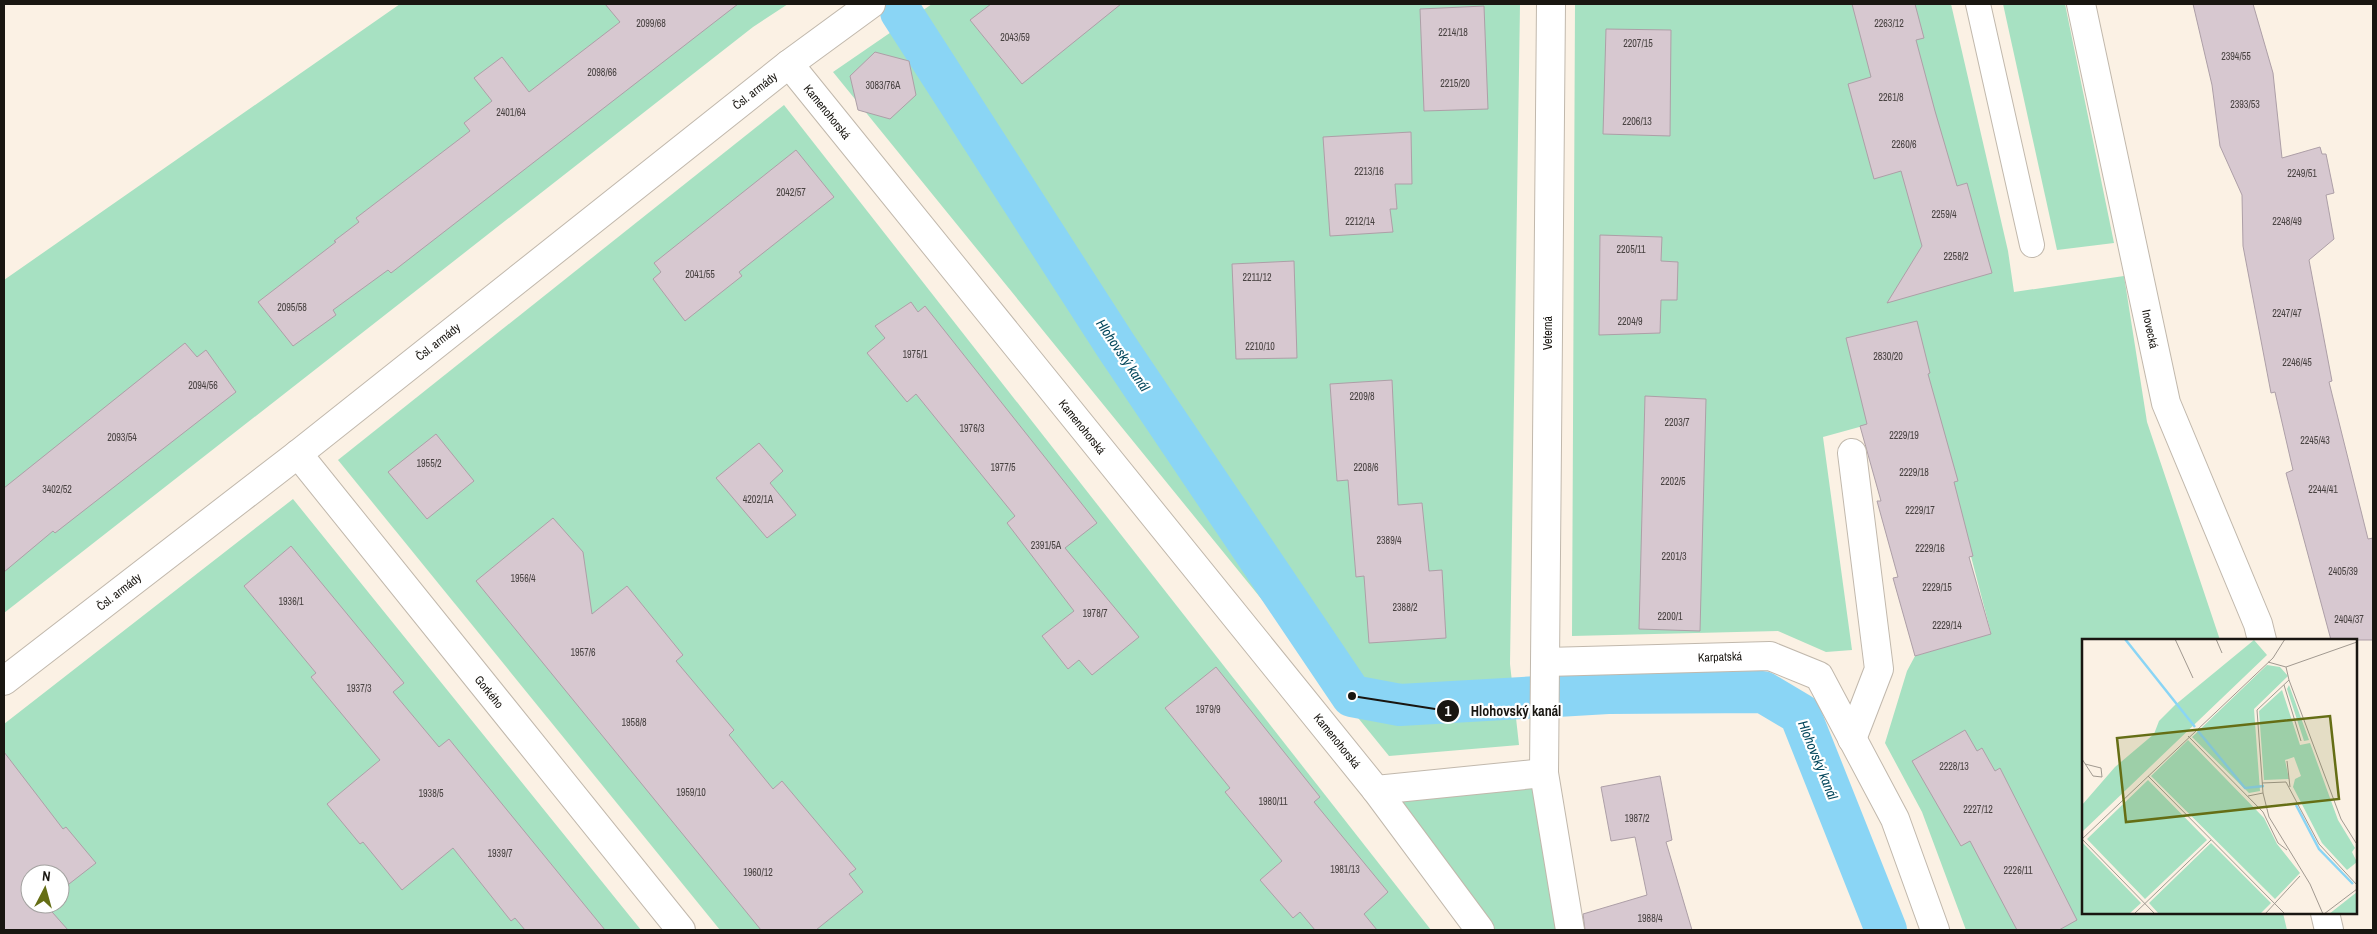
<svg xmlns="http://www.w3.org/2000/svg" width="2377" height="934" font-family="'Archivo Narrow',sans-serif">
  <style>
    .green { fill: #a7e1c2; fill-rule: evenodd }
    .lines { fill: none; stroke-linecap: round; stroke-linejoin: round }
    .canal { stroke: #8ad5f5; stroke-width: 42 }
    .building { fill: #d7c8d0; stroke: #ad9fa7 }
    .lane-casing { stroke: #c1b8ac; stroke-width: 26 }
    .street-casing { stroke: #c1b8ac; stroke-width: 30 }
    .lane { stroke: #fff; stroke-width: 24 }
    .street { stroke: #fff; stroke-width: 28 }
    .labels { text-anchor: middle; stroke-width: 4.5; stroke-linejoin: round; paint-order: stroke }
    .number-label { font-size: 10px; fill: #484241 }
    .street-label { font-size: 12px; fill: #191611; stroke: #fff }
    .water-label { font-size: 14px; font-style: italic; fill: #05485d; stroke: #fff }
    .inset-river { fill: none; stroke: #8ad5f5; stroke-width: 2.5 }
    .inset-road { fill: none; stroke: #a19990; stroke-width: 1 }
    .view { fill: #656e15; fill-opacity: 0.15; stroke: #656e15; stroke-width: 2.5 }
    .inset-edge { fill: none; stroke: #191611; stroke-width: 2.5 }
    .leader { fill: none; stroke: #191611; stroke-width: 2 }
    .callout-dot { fill: #191611; stroke: #fff; stroke-width: 2 }
    .mark-label { font-size: 15px; text-anchor: middle; font-weight: bold; fill: #fff }
    .callout-label { font-size: 14px; text-anchor: middle; font-weight: bold; fill: #191611; stroke: #fff; stroke-width: 4.5; stroke-linejoin: round; paint-order: stroke }
  </style>
  <rect width="100%" height="100%" fill="#fbf1e4"/>
  <g class="green">
    <path d="M 400,4 L 788,4 L 753,27 L 4,613 L 4,280 Z"/>
    <path d="M 932,4 L 1520,4 L 1510,664 L 1519,745 L 1389,756 L 833,72 Z"/>
    <path d="M 1575,4 L 1951,4 L 2008,251 L 2014,292 L 2124,276 L 2147,422 L 2220,640 L 2083,640 L 2083,913 L 2283,913 L 2287,930 L 1966,930 L 1922,812 L 1885,743 L 1907,671 L 1915,656 L 1991,633 L 1932,407 L 1823,437 L 1852,650 L 1826,652 L 1778,631 L 1572,636 Z"/>
    <path d="M 2003,4 L 2065,4 L 2114,243 L 2057,250 Z"/>
    <path d="M 784,105 L 1431,930 L 720,930 L 338,460 Z"/>
    <path d="M 293,499 L 641,930 L 4,930 L 4,724 ZM 30,874 L 60,874 L 60,904 L 30,904 Z"/>
    <path d="M 1544,773 L 1570,930 L 1492,930 L 1376,790 Z"/>
  </g>
  <g class="lines">
    <path class="canal" d="M 901,12 L 1116,346 L 1352,696 L 1400,705 L 1608,693 L 1763,692 L 1800,714 L 1886,930"/>
  </g>
  <g class="building">
    <path d="M 605,4 L 738,4 L 391,273 L 388,270 L 333,310 L 336,315 L 293,346 L 258,302 L 336,242 L 334,241 L 359,222 L 356,218 L 470,131 L 464,123 L 492,101 L 474,78 L 502,57 L 529,92 L 620,22 Z"/>
    <path d="M 991,4 L 1121,4 L 1022,84 L 970,20 Z"/>
    <path d="M 1852,4 L 1915,4 L 1924,38 L 1916,40 L 1935,111 L 1957,186 L 1967,183 L 1992,273 L 1887,303 L 1922,246 L 1901,171 L 1874,179 L 1848,84 L 1871,77 Z"/>
    <path d="M 2193,4 L 2253,4 L 2273,73 L 2282,158 L 2320,147 L 2322,154 L 2326,154 L 2334,193 L 2326,195 L 2334,239 L 2309,260 L 2332,381 L 2329,382 L 2368,539 L 2373,538 L 2373,640 L 2331,640 L 2286,473 L 2293,470 L 2275,392 L 2271,393 L 2243,246 L 2242,195 L 2220,146 L 2212,85 Z"/>
    <path d="M 1484,6 L 1488,109 L 1424,111 L 1420,9 Z"/>
    <path d="M 1606,29 L 1671,30 L 1670,136 L 1603,134 Z"/>
    <path d="M 875,52 L 909,61 L 916,95 L 890,119 L 858,110 L 850,76 Z"/>
    <path d="M 1411,132 L 1412,184 L 1395,184 L 1397,209 L 1390,209 L 1393,232 L 1330,236 L 1323,137 Z"/>
    <path d="M 796,150 L 834,197 L 739,272 L 742,276 L 685,321 L 653,279 L 661,272 L 654,263 Z"/>
    <path d="M 1600,235 L 1662,237 L 1661,261 L 1678,262 L 1677,300 L 1661,300 L 1660,333 L 1599,335 Z"/>
    <path d="M 1294,261 L 1297,358 L 1236,359 L 1232,264 Z"/>
    <path d="M 911,302 L 918,312 L 925,306 L 1097,523 L 1065,548 L 1139,637 L 1092,675 L 1079,660 L 1068,669 L 1042,636 L 1074,611 L 1007,523 L 1015,516 L 916,394 L 907,402 L 867,353 L 885,338 L 875,326 Z"/>
    <path d="M 1917,321 L 1930,373 L 1928,374 L 1958,481 L 1954,482 L 1973,556 L 1969,557 L 1991,634 L 1915,656 L 1893,578 L 1898,577 L 1877,501 L 1881,501 L 1860,426 L 1867,424 L 1846,338 Z"/>
    <path d="M 185,343 L 197,357 L 206,350 L 236,392 L 55,533 L 53,531 L 4,572 L 4,488 Z"/>
    <path d="M 1392,380 L 1398,505 L 1422,503 L 1429,571 L 1442,570 L 1446,638 L 1369,643 L 1364,576 L 1356,577 L 1348,480 L 1337,481 L 1330,384 Z"/>
    <path d="M 1645,396 L 1706,399 L 1700,631 L 1639,629 Z"/>
    <path d="M 436,434 L 474,481 L 427,519 L 388,472 Z"/>
    <path d="M 759,443 L 783,471 L 770,483 L 796,515 L 767,538 L 716,478 Z"/>
    <path d="M 553,518 L 583,552 L 592,614 L 627,586 L 683,655 L 676,661 L 734,730 L 729,735 L 773,789 L 782,781 L 856,869 L 849,874 L 863,892 L 816,930 L 761,930 L 476,581 Z"/>
    <path d="M 291,546 L 404,683 L 393,692 L 439,747 L 449,739 L 605,930 L 525,930 L 515,918 L 511,921 L 453,848 L 402,890 L 363,842 L 360,844 L 327,804 L 380,760 L 311,677 L 316,673 L 244,586 Z"/>
    <path d="M 1216,667 L 1320,797 L 1314,802 L 1388,892 L 1364,914 L 1377,930 L 1315,930 L 1300,912 L 1293,918 L 1260,880 L 1282,861 L 1225,792 L 1230,788 L 1165,708 Z"/>
    <path d="M 1965,730 L 1977,751 L 1982,748 L 1995,771 L 2000,768 L 2077,920 L 2059,930 L 2017,930 L 1970,841 L 1961,846 L 1912,761 Z"/>
    <path d="M 4,752 L 63,829 L 66,827 L 96,863 L 60,891 L 60,874 L 30,874 L 30,904 L 45,904 L 68,930 L 4,930 Z"/>
    <path d="M 1660,776 L 1672,840 L 1666,842 L 1692,930 L 1585,930 L 1583,914 L 1647,895 L 1635,837 L 1611,841 L 1601,787 Z"/>
  </g>
  <g class="lines">
    <defs>
      <path id="lane" d="M 1978,4 L 2032,245"/>
      <g id="street">
        <path d="M 1551,4 L 1544,773 L 1570,930"/>
        <path d="M 2081,4 L 2166,403 L 2258,624 L 2262,640"/>
        <path d="M 789,64 L 1376,790 L 1480,930"/>
        <path d="M 1852,453 L 1879,669 L 1852,739"/>
        <path d="M 298,454 L 681,930"/>
        <path d="M 1546,662 L 1770,656 L 1819,676 L 1895,819 L 1935,930"/>
        <path d="M 4,681 L 298,454 L 789,64 L 871,4"/>
        <path d="M 1376,790 L 1544,773"/>
        <path d="M 2325,913 L 2329,930"/>
      </g>
    </defs>
    <use href="#lane" class="lane-casing"/>
    <use href="#street" class="street-casing"/>
    <use href="#lane" class="lane"/>
    <use href="#street" class="street"/>
  </g>
  <g class="labels">
    <g class="number-label">
      <text x="651" y="27">2099/68</text>
      <text x="1889" y="27">2263/12</text>
      <text x="1453" y="36">2214/18</text>
      <text x="1015" y="41">2043/59</text>
      <text x="1638" y="47">2207/15</text>
      <text x="2236" y="60">2394/55</text>
      <text x="602" y="76">2098/66</text>
      <text x="1455" y="87">2215/20</text>
      <text x="883" y="89">3083/76A</text>
      <text x="1891" y="101">2261/8</text>
      <text x="2245" y="108">2393/53</text>
      <text x="511" y="116">2401/64</text>
      <text x="1637" y="125">2206/13</text>
      <text x="1904" y="148">2260/6</text>
      <text x="1369" y="175">2213/16</text>
      <text x="2302" y="177">2249/51</text>
      <text x="791" y="196">2042/57</text>
      <text x="1944" y="218">2259/4</text>
      <text x="1360" y="225">2212/14</text>
      <text x="2287" y="225">2248/49</text>
      <text x="1631" y="253">2205/11</text>
      <text x="1956" y="260">2258/2</text>
      <text x="700" y="278">2041/55</text>
      <text x="1257" y="281">2211/12</text>
      <text x="292" y="311">2095/58</text>
      <text x="2287" y="317">2247/47</text>
      <text x="1630" y="325">2204/9</text>
      <text x="1260" y="350">2210/10</text>
      <text x="915" y="358">1975/1</text>
      <text x="1888" y="360">2830/20</text>
      <text x="2297" y="366">2246/45</text>
      <text x="203" y="389">2094/56</text>
      <text x="1362" y="400">2209/8</text>
      <text x="1677" y="426">2203/7</text>
      <text x="972" y="432">1976/3</text>
      <text x="1904" y="439">2229/19</text>
      <text x="122" y="441">2093/54</text>
      <text x="2315" y="444">2245/43</text>
      <text x="429" y="467">1955/2</text>
      <text x="1003" y="471">1977/5</text>
      <text x="1366" y="471">2208/6</text>
      <text x="1914" y="476">2229/18</text>
      <text x="1673" y="485">2202/5</text>
      <text x="57" y="493">3402/52</text>
      <text x="2323" y="493">2244/41</text>
      <text x="758" y="503">4202/1A</text>
      <text x="1920" y="514">2229/17</text>
      <text x="1389" y="544">2389/4</text>
      <text x="1046" y="549">2391/5A</text>
      <text x="1930" y="552">2229/16</text>
      <text x="1674" y="560">2201/3</text>
      <text x="2343" y="575">2405/39</text>
      <text x="523" y="582">1956/4</text>
      <text x="1937" y="591">2229/15</text>
      <text x="291" y="605">1936/1</text>
      <text x="1405" y="611">2388/2</text>
      <text x="1095" y="617">1978/7</text>
      <text x="1670" y="620">2200/1</text>
      <text x="2349" y="623">2404/37</text>
      <text x="1947" y="629">2229/14</text>
      <text x="583" y="656">1957/6</text>
      <text x="359" y="692">1937/3</text>
      <text x="1208" y="713">1979/9</text>
      <text x="634" y="726">1958/8</text>
      <text x="1954" y="770">2228/13</text>
      <text x="691" y="796">1959/10</text>
      <text x="431" y="797">1938/5</text>
      <text x="1273" y="805">1980/11</text>
      <text x="1978" y="813">2227/12</text>
      <text x="1637" y="822">1987/2</text>
      <text x="500" y="857">1939/7</text>
      <text x="1345" y="873">1981/13</text>
      <text x="2018" y="874">2226/11</text>
      <text x="758" y="876">1960/12</text>
      <text x="1650" y="922">1988/4</text>
    </g>
    <g class="street-label">
      <text transform="translate(755 91) rotate(-38)" y="4">Čsl. armády</text>
      <text transform="translate(827 112) rotate(51)" y="4">Kamenohorská</text>
      <text transform="translate(2150 329) rotate(78)" y="4">Inovecká</text>
      <text transform="translate(1548 333) rotate(-90)" y="4">Veterná</text>
      <text transform="translate(438 342) rotate(-38)" y="4">Čsl. armády</text>
      <text transform="translate(1082 427) rotate(51)" y="4">Kamenohorská</text>
      <text transform="translate(119 592) rotate(-38)" y="4">Čsl. armády</text>
      <text transform="translate(1720 657) rotate(-2)" y="4">Karpatská</text>
      <text transform="translate(489 692) rotate(51)" y="4">Gorkého</text>
      <text transform="translate(1337 741) rotate(51)" y="4">Kamenohorská</text>
    </g>
    <g class="water-label">
      <text transform="translate(1123 355) rotate(56)" y="5">Hlohovský kanál</text>
      <text transform="translate(1818 760) rotate(68)" y="5">Hlohovský kanál</text>
    </g>
  </g>
  <g transform="translate(2082 639)">
    <rect width="275" height="275" fill="#fbf1e4"/>
    <path d="M 172,1 L 185,16 L 0,193 L 0,166 L 33,128 L 72,95 L 77,82 L 93,66 ZM 185,26 L 198,28 L 206,37 L 172,70 L 178,152 L 167,154 L 110,98 ZM 207,46 L 227,101 L 222,102 L 205,50 ZM 200,51 L 218,106 L 228,104 L 256,181 L 273,209 L 270,213 L 275,223 L 265,231 L 240,204 L 211,148 L 213,140 L 219,137 L 212,118 L 203,121 L 207,140 L 182,141 L 177,72 ZM 106,101 L 182,179 L 195,205 L 218,234 L 193,260 L 69,137 ZM 66,141 L 125,201 L 63,260 L 5,200 ZM 0,203 L 59,264 L 47,275 L 0,275 ZM 129,204 L 189,264 L 178,275 L 77,275 L 67,264 ZM 275,253 L 275,275 L 247,275 Z" fill="#a7e1c2"/>
    <path class="inset-river" d="M 43,0 L 113,88M 116,92 L 163,149 L 182,147M 214,166 L 237,210 L 271,245"/>
    <path class="inset-road" d="M 93,0 L 111,39M 134,0 L 140,14M 186,23 L 204,28M 204,28 L 207,41 L 175,71 L 181,154 L 187,178 L 228,245 L 241,275M 204,28 L 275,3M 207,41 L 259,180 L 274,204M 202,46 L 219,102M 106,97 L 181,173 L 196,204 L 205,211M 0,120 L 11,137 L 20,138 L 19,129 L 3,125M 205,122 L 208,148M 66,137 L 203,275M 180,144 L 204,143 L 237,205 L 275,246M 166,157 L 181,154M 0,200 L 191,19 L 203,0M 0,200 L 73,275M 52,275 L 129,201M 183,275 L 218,237M 242,275 L 275,250"/>
    <path class="view" d="M 248,77 L 257,160 L 44,183 L 35,99 Z"/>
    <rect width="275" height="275" class="inset-edge"/>
  </g>
  <path class="leader" d="M1352 696L1448 711"/>
  <g class="callout-dot">
    <circle cx="1352" cy="696" r="5"/>
    <circle cx="1448" cy="711" r="12"/>
  </g>
  <g class="mark-label">
    <text x="1448" y="716">1</text>
  </g>
  <g class="callout-label">
    <text x="1516" y="716">Hlohovský kanál</text>
  </g>
  <rect width="2377" height="934" fill="none" stroke="#191611" stroke-width="10"/>
  <g transform="translate(45 889) rotate(6)"><circle r="24" fill="#ffffff" stroke="#a3a2a0"/>
  <path d="M0-4L9 19L0 12L-9 19Z" fill="#656e15"/>
  <text y="-8" font-size="14" font-weight="bold" text-anchor="middle" fill="#191611">N</text>
  </g>
</svg>
